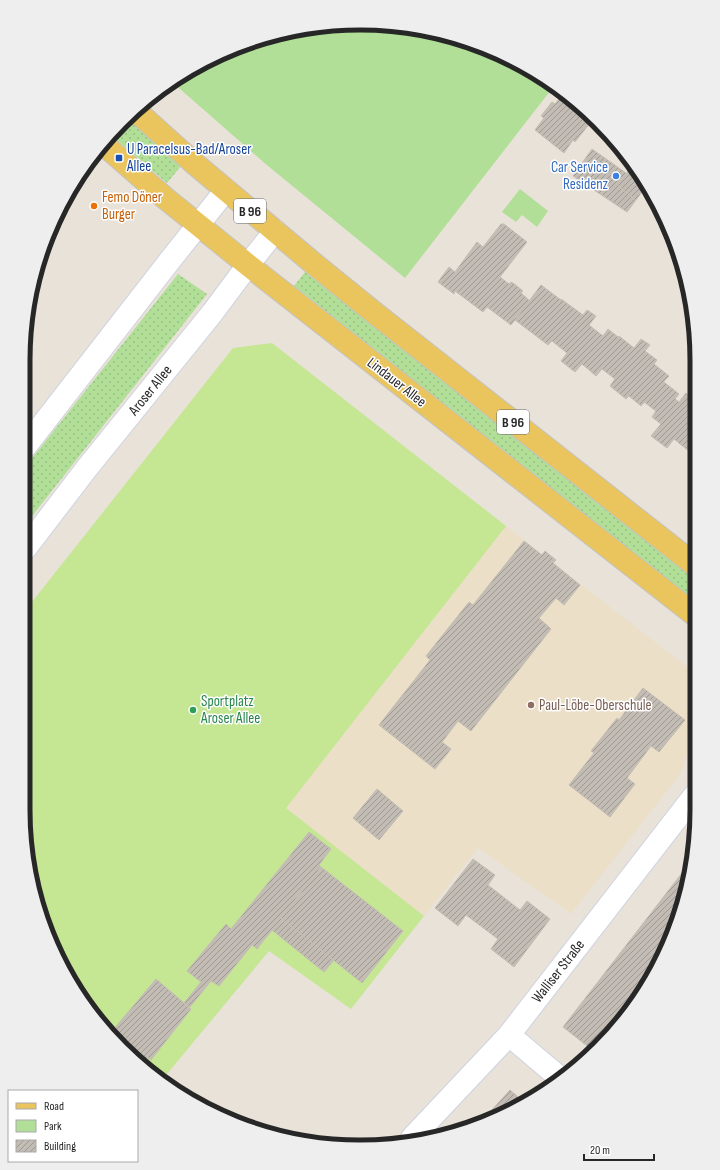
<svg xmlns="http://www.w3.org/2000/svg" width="720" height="1170" font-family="'Sofia Sans Condensed',sans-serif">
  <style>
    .education { fill: #ebdfc8 }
    .grass { fill: url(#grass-dots) }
    .park { fill: #b1df97 }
    .pitch { fill: #c5e692 }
    .building { fill: url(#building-hatch); stroke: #c4beb3 }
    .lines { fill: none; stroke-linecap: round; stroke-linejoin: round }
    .street-casing { stroke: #ced2e0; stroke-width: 24 }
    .secondary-casing { stroke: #ced2e0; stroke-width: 24 }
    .primary-casing { stroke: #c3c3c3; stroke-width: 24 }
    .street { stroke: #fff; stroke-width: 22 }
    .secondary { stroke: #fff; stroke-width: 22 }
    .primary { stroke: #eac55d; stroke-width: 22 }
    .transit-dot { fill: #1a4fb4; stroke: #fff; stroke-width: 1.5 }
    .shop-dot { fill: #3f7fe0; stroke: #fff; stroke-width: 1.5 }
    .food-dot { fill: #e8710a; stroke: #fff; stroke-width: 1.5 }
    .education-dot { fill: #8d6e63; stroke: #fff; stroke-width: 1.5 }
    .leisure-dot { fill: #2e9e5b; stroke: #fff; stroke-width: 1.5 }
    .labels { text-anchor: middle; stroke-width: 3; stroke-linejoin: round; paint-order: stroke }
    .shield { fill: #fff; stroke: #686868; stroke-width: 1 }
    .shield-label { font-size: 14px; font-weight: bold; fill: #272727 }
    .transit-label { font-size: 15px; fill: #164399; stroke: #fff; text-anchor: start }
    .shop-label { font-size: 15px; fill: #366cbe; stroke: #fff; text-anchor: end }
    .food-label { font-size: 15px; fill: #c56008; stroke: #fff; text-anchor: start }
    .street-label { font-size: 15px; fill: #272727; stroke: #fff }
    .leisure-label { font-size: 15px; fill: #27864d; stroke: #fff; text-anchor: start }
    .education-label { font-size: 15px; fill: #785e54; stroke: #fff; text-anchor: start }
    .rim { fill: none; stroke: #272727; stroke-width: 5 }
  </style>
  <defs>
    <pattern id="grass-dots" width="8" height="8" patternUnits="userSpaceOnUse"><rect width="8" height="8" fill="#b1df97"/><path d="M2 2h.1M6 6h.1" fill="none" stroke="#98bf82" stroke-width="1.8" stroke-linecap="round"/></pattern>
    <pattern id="building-hatch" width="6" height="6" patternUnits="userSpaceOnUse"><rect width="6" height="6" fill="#c2bcb5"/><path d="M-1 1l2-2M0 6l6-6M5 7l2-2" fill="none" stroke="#9e9993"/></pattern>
  </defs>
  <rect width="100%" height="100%" fill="#e9e2d9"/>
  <path class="education" d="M 506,526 L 695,673 L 695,736 L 692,739 L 681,773 L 571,914 L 478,848 L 424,916 L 286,808 Z"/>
  <g class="grass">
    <path d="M 127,118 L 181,166 L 167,183 L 111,135 Z"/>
    <path d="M 305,272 L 695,579 L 695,602 L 294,286 Z"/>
    <path d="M 178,274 L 207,294 L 25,525 L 25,467 Z"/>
  </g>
  <g class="park">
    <path d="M 382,24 L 447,34 L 509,58 L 554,86 L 405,278 L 268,166 L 172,82 L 191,68 L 251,41 L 316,26 L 331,25 L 339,33 L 347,25 Z"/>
    <path d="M 520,189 L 548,211 L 537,227 L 522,215 L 516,222 L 502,212 Z"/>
  </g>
  <path class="pitch" d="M 272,343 L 506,526 L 286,808 L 424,916 L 351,1009 L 269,951 L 162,1080 L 93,1015 L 41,918 L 23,810 L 24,612 L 233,348 Z"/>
  <g class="building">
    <path d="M 561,90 L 597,122 L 593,125 L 590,123 L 575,142 L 573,140 L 564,153 L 535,130 L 544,118 L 541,116 L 552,102 L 555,104 L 562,95 L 559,92 Z"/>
    <path d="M 592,149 L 626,173 L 617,185 L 636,200 L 627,212 L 573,176 Z"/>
    <path d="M 633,165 L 647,185 L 636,200 L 617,185 Z"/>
    <path d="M 501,224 L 504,224 L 527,242 L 500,277 L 509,284 L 511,282 L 513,283 L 523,291 L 521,293 L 530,301 L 511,325 L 487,307 L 483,312 L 455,291 L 454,294 L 438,282 L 449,267 L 455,272 L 477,242 L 483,247 Z"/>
    <path d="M 541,285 L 561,300 L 561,299 L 583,315 L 587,310 L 596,316 L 589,325 L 603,336 L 608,329 L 618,337 L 619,336 L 634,348 L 641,339 L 650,345 L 645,351 L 657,360 L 654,364 L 669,376 L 641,406 L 629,396 L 626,399 L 610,386 L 615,379 L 602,369 L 596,376 L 582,364 L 575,372 L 561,361 L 567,353 L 552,341 L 548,345 L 515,320 Z"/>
    <path d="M 664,382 L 679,394 L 675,399 L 679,402 L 686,393 L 690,396 L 696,387 L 696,417 L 694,420 L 696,422 L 696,457 L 674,439 L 667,448 L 651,436 L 661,424 L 652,417 L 656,411 L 644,402 Z"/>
    <path d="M 524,541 L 542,555 L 545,551 L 556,560 L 553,563 L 580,585 L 564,605 L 556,598 L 539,618 L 551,629 L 471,731 L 458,721 L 442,742 L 451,749 L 435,769 L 379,725 L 430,660 L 426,656 L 469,602 L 473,605 Z"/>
    <path d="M 643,688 L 685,720 L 659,752 L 651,746 L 627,778 L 635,784 L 610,817 L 569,785 L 594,753 L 591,751 L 617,718 L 619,720 Z"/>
    <path d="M 377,789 L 403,811 L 379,840 L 353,818 Z"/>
    <path d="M 309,832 L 331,849 L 319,865 L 321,867 L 281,918 L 334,960 L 324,972 L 272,930 L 257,949 L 252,945 L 219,986 L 211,981 L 190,1007 L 184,1003 L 201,982 L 187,971 L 226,924 L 231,929 Z"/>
    <path d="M 473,859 L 495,875 L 488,885 L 520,910 L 527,901 L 550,919 L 514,967 L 491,949 L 498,939 L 466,915 L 458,926 L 435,908 Z"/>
    <path d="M 692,860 L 671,939 L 637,998 L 625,1014 L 622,1012 L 611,1026 L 613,1028 L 591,1049 L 563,1027 Z"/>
    <path d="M 321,867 L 403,931 L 362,983 L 281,918 Z"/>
    <path d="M 156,979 L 191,1009 L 151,1060 L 147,1057 L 143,1063 L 118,1039 L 120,1036 L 113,1030 Z"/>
    <path d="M 510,1090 L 524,1102 L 480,1123 Z"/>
  </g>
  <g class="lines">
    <defs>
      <g id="street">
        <path d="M 509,1035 L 560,1078"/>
        <path d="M 412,1138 L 509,1035 L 694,796"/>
      </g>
      <g id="secondary">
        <path d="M 25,447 L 171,259 L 226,190"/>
        <path d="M 25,549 L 87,468 L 213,312 L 248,265 L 275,231"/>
      </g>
      <g id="primary">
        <path d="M 135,110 L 195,164 L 319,268 L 376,314 L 695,565"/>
        <path d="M 103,144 L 165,198 L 248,265 L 695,615"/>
      </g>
    </defs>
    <use href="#street" class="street-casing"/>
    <use href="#secondary" class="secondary-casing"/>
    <use href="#primary" class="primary-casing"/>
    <use href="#street" class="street"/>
    <use href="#secondary" class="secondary"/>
    <use href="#primary" class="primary"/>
  </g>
  <rect class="transit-dot" x="115" y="154" width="8" height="8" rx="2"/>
  <circle class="shop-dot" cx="616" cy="176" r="4"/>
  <circle class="food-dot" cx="94" cy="206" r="4"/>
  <circle class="education-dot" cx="531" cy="705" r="4"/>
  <circle class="leisure-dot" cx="193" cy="710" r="4"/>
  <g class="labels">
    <g class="shield">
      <rect x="234" y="199" width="32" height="24" rx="3"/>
      <rect x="497" y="410" width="32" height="24" rx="3"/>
    </g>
    <g class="shield-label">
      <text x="250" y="216">B 96</text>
      <text x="513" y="427">B 96</text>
    </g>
    <g class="transit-label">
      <text x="127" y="154">U Paracelsus-Bad/Aroser<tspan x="127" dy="17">Allee</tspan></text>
    </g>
    <g class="shop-label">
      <text x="608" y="172">Car Service<tspan x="608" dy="17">Residenz</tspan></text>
    </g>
    <g class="food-label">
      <text x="102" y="202">Femo Döner<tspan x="102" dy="17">Burger</tspan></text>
    </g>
    <g class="street-label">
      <text transform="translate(397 382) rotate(38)" y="5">Lindauer Allee</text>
      <text transform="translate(150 390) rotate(-51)" y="5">Aroser Allee</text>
      <text transform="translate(558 971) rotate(-52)" y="5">Walliser Straße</text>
    </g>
    <g class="leisure-label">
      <text x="201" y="706">Sportplatz<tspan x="201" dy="17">Aroser Allee</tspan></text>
    </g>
    <g class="education-label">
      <text x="539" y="710">Paul-Löbe-Oberschule</text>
    </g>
  </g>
  <path d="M0 0H720V1170H0ZM360 30H360A330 330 0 0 1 690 360V810A330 330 0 0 1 360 1140H360A330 330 0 0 1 30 810V360A330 330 0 0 1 360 30Z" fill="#eee" fill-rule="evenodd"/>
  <path class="rim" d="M360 30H360A330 330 0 0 1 690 360V810A330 330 0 0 1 360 1140H360A330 330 0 0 1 30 810V360A330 330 0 0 1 360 30Z"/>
  <rect x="8" y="1090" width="130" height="72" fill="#ffffff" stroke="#a9a9a9"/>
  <rect x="16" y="1103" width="20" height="6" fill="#eac55d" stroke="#a9a9a9"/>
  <text x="44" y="1110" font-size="12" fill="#272727">Road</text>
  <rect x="16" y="1120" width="20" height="12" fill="#b1df97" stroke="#a9a9a9"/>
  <text x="44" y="1130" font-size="12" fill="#272727">Park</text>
  <rect x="16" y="1140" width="20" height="12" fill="url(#building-hatch)" stroke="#a9a9a9"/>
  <text x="44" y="1150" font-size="12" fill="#272727">Building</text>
  <path d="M584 1154v6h70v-6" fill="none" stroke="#272727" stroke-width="2"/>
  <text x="590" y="1154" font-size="12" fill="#272727" stroke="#ffffff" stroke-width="3" paint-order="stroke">20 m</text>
</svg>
